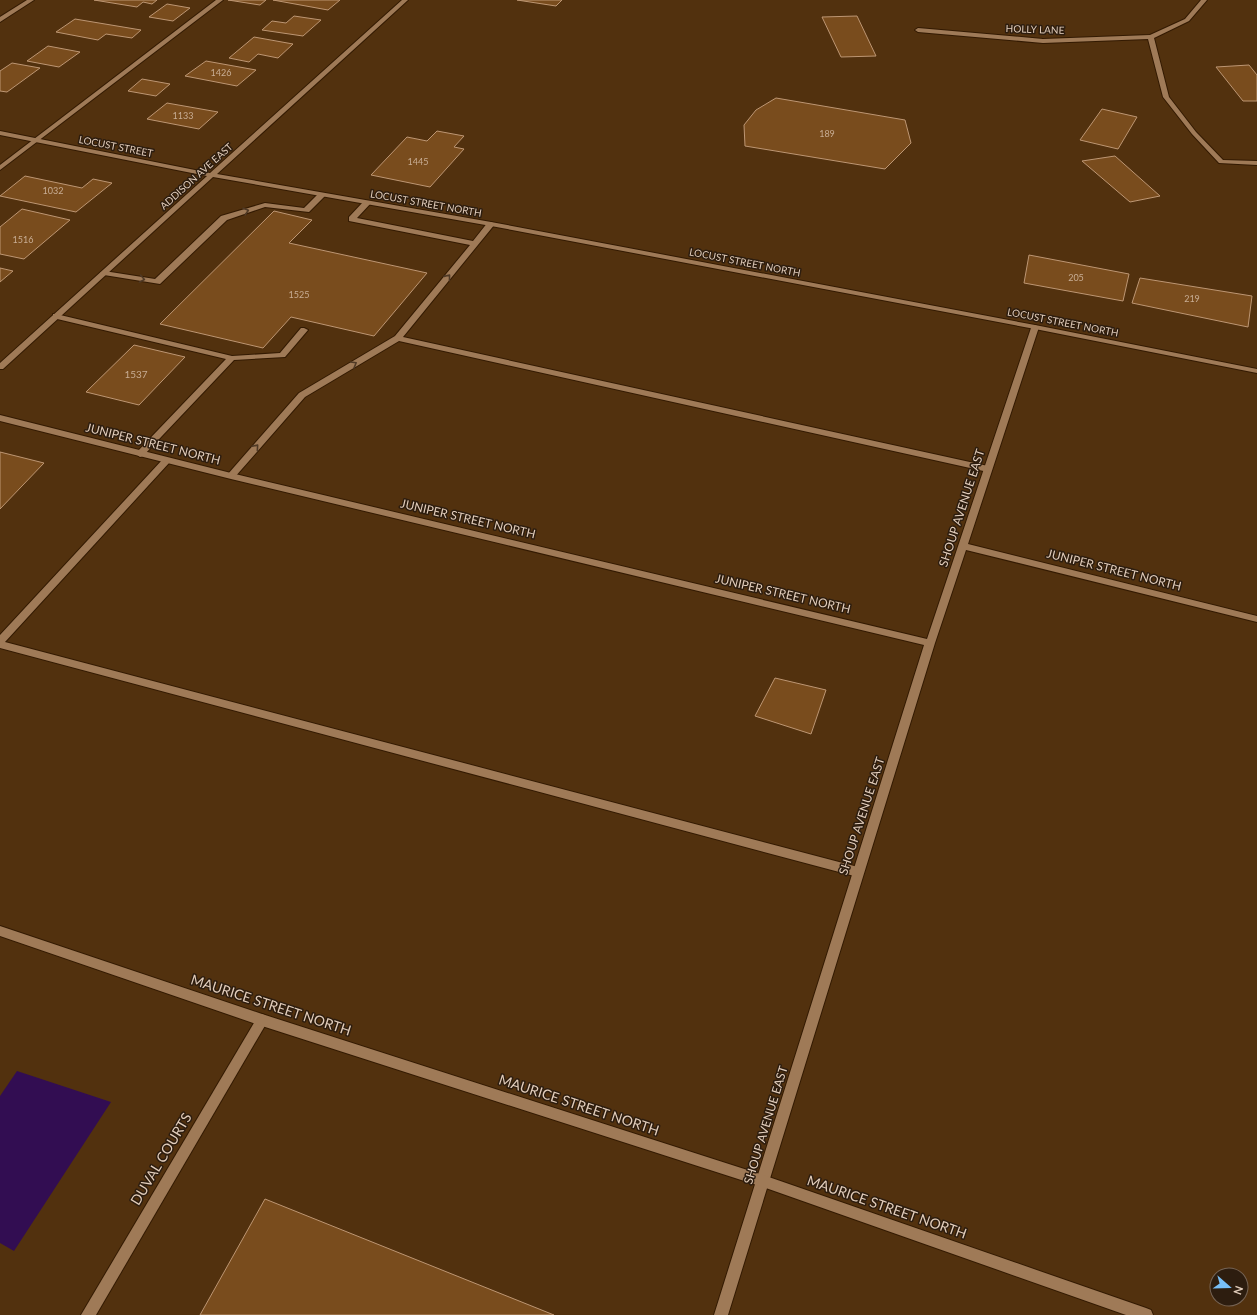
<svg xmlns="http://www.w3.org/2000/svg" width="1257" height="1315" font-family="Lato,sans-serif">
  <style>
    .water { fill: #320d52 }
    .building { fill: #794c1d; stroke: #bd9673 }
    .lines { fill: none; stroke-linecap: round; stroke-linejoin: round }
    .lane-casing { stroke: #331a02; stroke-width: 2 }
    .street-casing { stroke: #331a02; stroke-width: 2 }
    .secondary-casing { stroke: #331a02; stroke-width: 2 }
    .lane { fill: #9f7a57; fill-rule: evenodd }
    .street { fill: #9f7a57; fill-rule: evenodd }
    .secondary { fill: #9f7a57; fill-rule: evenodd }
    .oneway { stroke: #4f3925 }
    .labels { text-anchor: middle; stroke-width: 3; stroke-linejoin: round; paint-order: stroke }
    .far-number-label { font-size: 9px; fill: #c8ad94 }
    .far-street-label { font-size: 10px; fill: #e2cdbb; stroke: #2d1d0f }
    .number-label { font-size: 10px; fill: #c8ad94 }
    .street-label { font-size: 12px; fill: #e2cdbb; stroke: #2d1d0f }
    .near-street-label { font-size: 14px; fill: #e2cdbb; stroke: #2d1d0f }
  </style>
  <rect width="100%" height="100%" fill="#52310e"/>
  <path class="water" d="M 17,1071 L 111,1102 L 14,1251 L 0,1243 L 0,1096 Z"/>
  <g class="building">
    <path d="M 94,0 L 157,0 L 152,4 L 143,2 L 137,7 Z"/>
    <path d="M 228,0 L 266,0 L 260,5 Z"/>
    <path d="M 273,0 L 340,0 L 328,10 Z"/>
    <path d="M 517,0 L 562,0 L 556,6 Z"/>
    <path d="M 167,4 L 190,8 L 173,21 L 149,17 Z"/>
    <path d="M 294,16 L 321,20 L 303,36 L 262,30 L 272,21 L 286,23 Z"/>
    <path d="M 857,16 L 876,56 L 841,57 L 822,17 Z"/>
    <path d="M 75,19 L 141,30 L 132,38 L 106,34 L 98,40 L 56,32 Z"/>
    <path d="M 254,37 L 293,44 L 278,58 L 258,54 L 249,62 L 229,58 Z"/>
    <path d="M 48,46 L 80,52 L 59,67 L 27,61 Z"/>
    <path d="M 206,61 L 256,70 L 237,86 L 185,76 Z"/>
    <path d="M 12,63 L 40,68 L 7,92 L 0,91 L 0,71 Z"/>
    <path d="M 1249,65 L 1257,75 L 1257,101 L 1243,101 L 1216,67 Z"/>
    <path d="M 142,79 L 170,84 L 156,96 L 128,91 Z"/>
    <path d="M 776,98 L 905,120 L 911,143 L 885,169 L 745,146 L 744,125 L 756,110 Z"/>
    <path d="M 167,103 L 218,112 L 199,129 L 147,119 Z"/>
    <path d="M 1102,109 L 1137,117 L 1118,149 L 1080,140 Z"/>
    <path d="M 437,131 L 464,136 L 454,147 L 464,149 L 430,187 L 371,175 L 407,137 L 427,141 Z"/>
    <path d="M 1115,156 L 1160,196 L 1130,202 L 1082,161 Z"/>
    <path d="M 25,176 L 82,188 L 93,179 L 112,183 L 76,212 L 0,196 Z"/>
    <path d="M 22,209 L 70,220 L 24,259 L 0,254 L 0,227 Z"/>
    <path d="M 274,211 L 312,220 L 289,243 L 427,273 L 374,336 L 291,317 L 263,348 L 160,324 Z"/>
    <path d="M 1029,255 L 1129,274 L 1123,301 L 1024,283 Z"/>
    <path d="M 0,268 L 13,271 L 0,282 Z"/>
    <path d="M 1140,278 L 1252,296 L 1248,327 L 1132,303 Z"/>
    <path d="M 134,345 L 185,357 L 139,405 L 86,392 Z"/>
    <path d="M 0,452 L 44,463 L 0,509 Z"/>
    <path d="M 775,678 L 826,690 L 811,734 L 755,716 Z"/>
    <path d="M 265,1199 L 554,1315 L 200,1315 Z"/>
  </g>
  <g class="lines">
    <defs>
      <g id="lane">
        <path d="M 216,0 L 223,0 L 0,170 L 0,165 Z"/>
        <path d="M 319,193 L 325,193 L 326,195 L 309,212 L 265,207 L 227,220 L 160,284 L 104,275 L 100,273 L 104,271 L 155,279 L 221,216 L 265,203 L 304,208 Z"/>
        <path d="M 364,201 L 367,201 L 371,203 L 357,218 L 473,241 L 488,222 L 491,222 L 495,224 L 403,337 L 988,466 L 992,469 L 988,472 L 399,341 L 305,397 L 234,478 L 228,478 L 227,476 L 228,474 L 299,393 L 395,336 L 470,245 L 349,221 L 349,217 Z"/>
        <path d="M 53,314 L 56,314 L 232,356 L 280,353 L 301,328 L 304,328 L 308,330 L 285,357 L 234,360 L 143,456 L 140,457 L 136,454 L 137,452 L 226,359 L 53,318 Z"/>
        <path d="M 166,458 L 170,461 L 169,463 L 5,642 L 858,867 L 862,869 L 864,872 L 862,875 L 858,877 L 0,648 L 0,635 L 163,459 Z"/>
        <path d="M 262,1014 L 266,1016 L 268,1020 L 266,1024 L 96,1315 L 81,1315 L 258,1016 Z"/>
      </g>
      <g id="street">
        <path d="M 27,0 L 34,0 L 0,22 L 0,17 Z"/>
        <path d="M 1201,0 L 1207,0 L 1189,21 L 1154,38 L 1169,97 L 1196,132 L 1223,160 L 1257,161 L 1257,165 L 1219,163 L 1192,134 L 1163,97 L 1148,39 L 1043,43 L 918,32 L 915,30 L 918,28 L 1043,39 L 1150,35 L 1185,19 Z"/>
        <path d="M 1032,325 L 1035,325 L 1039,327 L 968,544 L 1257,616 L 1257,622 L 966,550 L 935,643 L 728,1315 L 714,1315 L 924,645 L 231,479 L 0,421 L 0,415 L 231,473 L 927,639 Z"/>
      </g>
      <g id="secondary">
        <path d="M 402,0 L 408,0 L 217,174 L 491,222 L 1035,325 L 1257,369 L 1257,373 L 1035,329 L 491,226 L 213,177 L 3,369 L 0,369 L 0,363 L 207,176 L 0,135 L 0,131 L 210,173 Z"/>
        <path d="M 0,926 L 262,1014 L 763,1175 L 1146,1308 L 1151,1310 L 1153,1315 L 1126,1315 L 763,1187 L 262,1026 L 0,936 Z"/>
      </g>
    </defs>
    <use href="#lane" class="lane-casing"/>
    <use href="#street" class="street-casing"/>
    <use href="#secondary" class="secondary-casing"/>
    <use href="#lane" class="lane"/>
    <use href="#street" class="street"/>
    <use href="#secondary" class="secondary"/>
  </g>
  <defs><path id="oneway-chevron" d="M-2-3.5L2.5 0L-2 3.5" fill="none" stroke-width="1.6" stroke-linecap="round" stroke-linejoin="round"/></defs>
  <g class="oneway">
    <use href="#oneway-chevron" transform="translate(246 211) rotate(-17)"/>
    <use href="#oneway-chevron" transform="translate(448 277) rotate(-51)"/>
    <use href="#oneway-chevron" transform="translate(142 279) rotate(10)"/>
    <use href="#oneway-chevron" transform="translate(354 364) rotate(-30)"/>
    <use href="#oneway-chevron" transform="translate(256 447) rotate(-49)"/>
  </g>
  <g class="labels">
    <g class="far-number-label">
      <text x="221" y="76">1426</text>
      <text x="183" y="119">1133</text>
      <text x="827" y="137">189</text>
      <text x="418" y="165">1445</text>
      <text x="53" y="194">1032</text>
      <text x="23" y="243">1516</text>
      <text x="1076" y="281">205</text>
      <text x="299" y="298">1525</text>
      <text x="1192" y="302">219</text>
    </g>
    <g class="far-street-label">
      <text transform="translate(1035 29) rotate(2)" y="4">HOLLY LANE</text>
      <text transform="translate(116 146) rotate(11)" y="4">LOCUST STREET</text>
      <text transform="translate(196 176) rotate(-42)" y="4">ADDISON AVE EAST</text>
      <text transform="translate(426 203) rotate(10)" y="4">LOCUST STREET NORTH</text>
      <text transform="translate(745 262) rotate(11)" y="4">LOCUST STREET NORTH</text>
      <text transform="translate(1063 322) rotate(11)" y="4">LOCUST STREET NORTH</text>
    </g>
    <g class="number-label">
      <text x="136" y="378">1537</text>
    </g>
    <g class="street-label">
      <text transform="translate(153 444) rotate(14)" y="4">JUNIPER STREET NORTH</text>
      <text transform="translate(962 508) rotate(-72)" y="4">SHOUP AVENUE EAST</text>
      <text transform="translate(468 519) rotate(13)" y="4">JUNIPER STREET NORTH</text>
      <text transform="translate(1114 570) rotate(14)" y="4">JUNIPER STREET NORTH</text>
      <text transform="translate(783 594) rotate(13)" y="4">JUNIPER STREET NORTH</text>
      <text transform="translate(862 816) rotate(-72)" y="4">SHOUP AVENUE EAST</text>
      <text transform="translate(766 1125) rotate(-73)" y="4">SHOUP AVENUE EAST</text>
    </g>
    <g class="near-street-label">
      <text transform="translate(271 1005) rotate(18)" y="5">MAURICE STREET NORTH</text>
      <text transform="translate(579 1105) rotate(18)" y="5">MAURICE STREET NORTH</text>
      <text transform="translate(161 1159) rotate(-59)" y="5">DUVAL COURTS</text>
      <text transform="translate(887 1207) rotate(19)" y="5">MAURICE STREET NORTH</text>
    </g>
  </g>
  <g transform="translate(1229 1287) rotate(110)"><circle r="19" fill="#2d1d0f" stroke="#756354"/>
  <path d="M0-3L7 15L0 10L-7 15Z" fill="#78bff7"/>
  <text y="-6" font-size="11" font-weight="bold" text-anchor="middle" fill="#e2cdbb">N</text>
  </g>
</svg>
